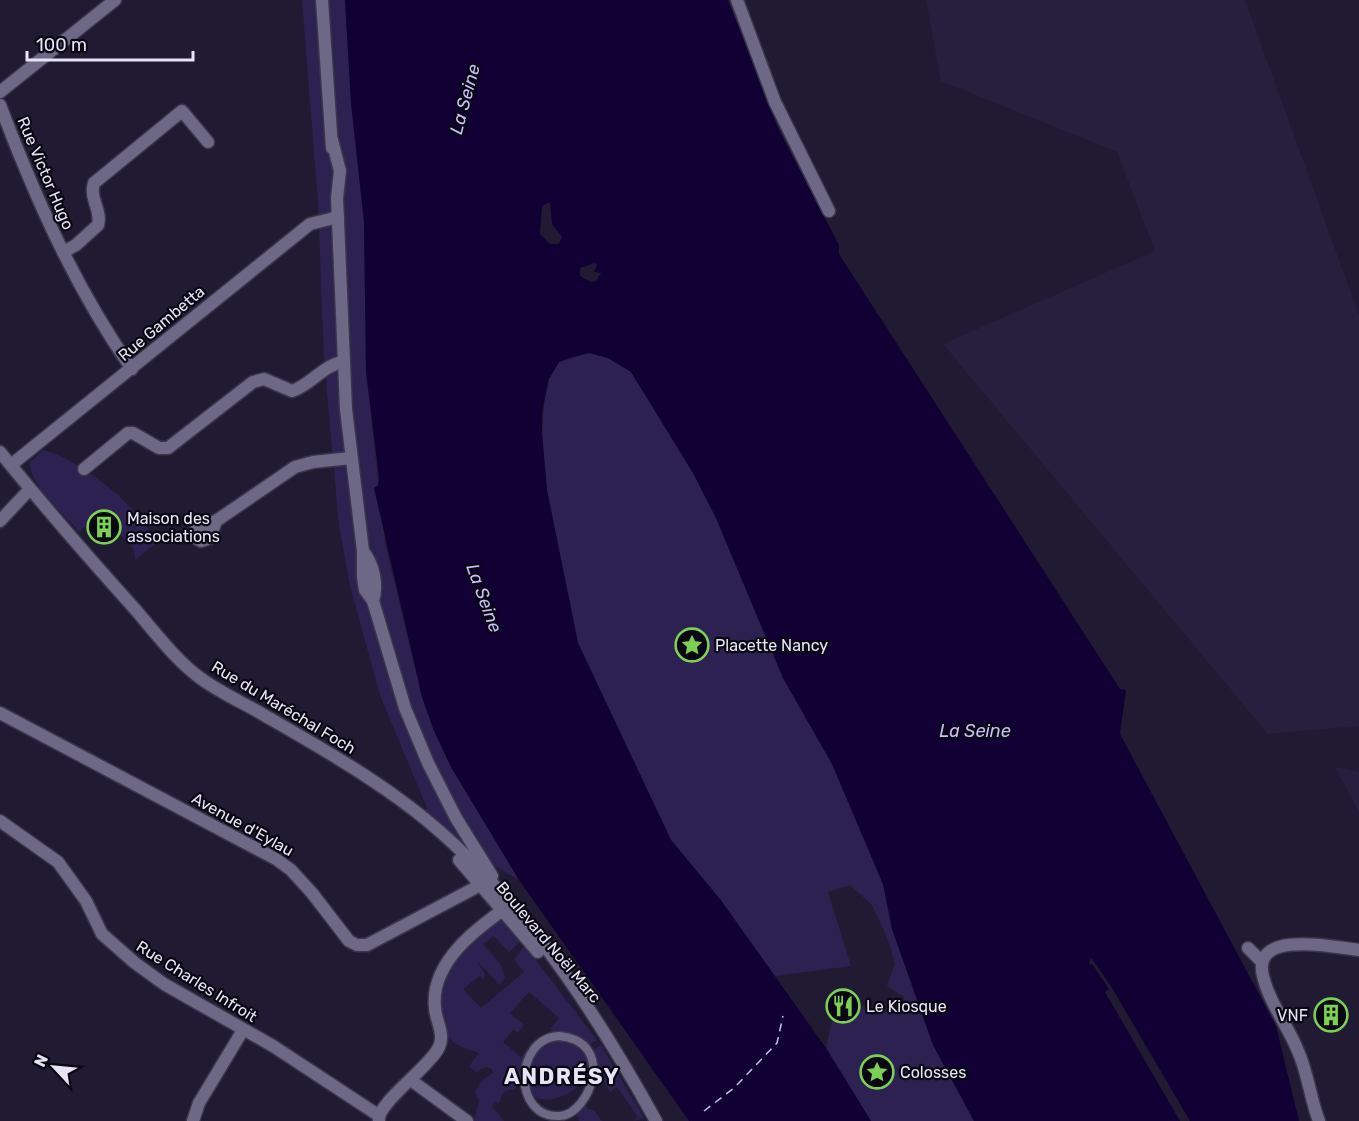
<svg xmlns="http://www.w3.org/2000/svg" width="1359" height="1121" font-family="Rubik,sans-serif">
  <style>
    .built { fill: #261f3e }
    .green { fill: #2d2152 }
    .water { fill: #103; fill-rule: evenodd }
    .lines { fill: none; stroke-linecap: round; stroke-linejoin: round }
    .ferry { stroke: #c7bff7; stroke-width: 1.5; stroke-dasharray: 8 6; stroke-linecap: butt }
    .pedestrian-casing { stroke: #3a364a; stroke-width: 11 }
    .minor-casing { stroke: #3a364a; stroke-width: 15 }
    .pedestrian { stroke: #6c6886; stroke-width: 8 }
    .minor { stroke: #6c6886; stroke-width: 12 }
    .labels { text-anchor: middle; stroke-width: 4.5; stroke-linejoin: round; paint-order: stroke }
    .street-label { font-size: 16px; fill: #e6e4f5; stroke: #090712 }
    .poi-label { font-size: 16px; fill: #e6e4f5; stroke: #090712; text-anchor: start }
    .water-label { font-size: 18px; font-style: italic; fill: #c7bff7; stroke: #090712 }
    .district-label { font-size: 22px; font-weight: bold; letter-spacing: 1.5px; fill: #e6e4f5; stroke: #090712 }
  </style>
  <rect width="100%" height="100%" fill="#201b33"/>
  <g class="built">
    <path d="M 926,0 L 1245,0 L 1359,315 L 1359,726 L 1268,734 L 943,344 L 1155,251 L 1117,152 L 941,81 Z"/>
    <path d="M 1335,767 L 1359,772 L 1359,812 Z"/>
  </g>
  <g class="green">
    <path d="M 302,0 L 345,0 L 351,103 L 364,222 L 366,371 L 385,543 L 422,697 L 434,731 L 451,767 L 519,880 L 463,848 L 424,812 L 427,808 L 380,695 L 350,586 L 339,525 L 324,359 L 318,202 Z"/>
    <path d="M 589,353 L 608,358 L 631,372 L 693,473 L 716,518 L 783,678 L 832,764 L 883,884 L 892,929 L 933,1045 L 974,1121 L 871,1121 L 826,1048 L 832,1020 L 863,1006 L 876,1013 L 906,1010 L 904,997 L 887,986 L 895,964 L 889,942 L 872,905 L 850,885 L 828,892 L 851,966 L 775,976 L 720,899 L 671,840 L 578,643 L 547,490 L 542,434 L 545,393 L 549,379 L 559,362 Z"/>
    <path d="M 43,450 C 78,458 143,509 156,543 L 135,560 L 134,549 L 99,513 L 79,532 C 61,511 34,490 29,463 Z"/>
    <path d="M 498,920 L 503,920 L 521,941 L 509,952 L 494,936 L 483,944 L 501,965 L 505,978 L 500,985 L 477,961 L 485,974 L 484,980 L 480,976 L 463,989 L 481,1008 L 524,972 L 514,959 L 525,946 L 597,1040 L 587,1046 L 552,1031 L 551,1028 L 559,1018 L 529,992 L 510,1013 L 524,1025 L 518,1032 L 513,1030 L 503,1042 L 521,1057 L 532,1043 L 535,1045 L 519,1084 L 514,1089 L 505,1091 L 498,1104 L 496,1102 L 492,1106 L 504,1121 L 474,1121 L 479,1101 L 475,1092 L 481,1081 L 493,1073 L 492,1069 L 486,1067 L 476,1072 L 469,1066 L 479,1053 C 469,1049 458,1047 451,1040 C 446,1035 445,1026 443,1019 C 432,974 468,946 498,920 Z"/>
    <path d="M 558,1039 C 638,1060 548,1121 529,1092 C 521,1067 533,1047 558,1039 Z"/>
    <path d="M 601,1045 L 644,1118 L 633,1121 L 638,1117 L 617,1087 L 610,1092 L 598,1073 L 595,1057 L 591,1051 Z"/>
    <path d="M 583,1101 L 588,1109 L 595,1111 L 602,1121 L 579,1121 L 574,1109 Z"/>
  </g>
  <path class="water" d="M 345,0 L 728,0 L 779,130 L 839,245 L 839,254 L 1120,689 L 1126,690 L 1120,734 L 1276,1026 L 1299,1121 L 1190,1121 L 1112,988 L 1091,957 L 1089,964 L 1093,965 L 1109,989 L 1105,992 L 1180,1121 L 974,1121 L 933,1045 L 892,929 L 883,884 L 832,764 L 783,678 L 716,518 L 693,473 L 631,372 L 608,358 L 589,353 L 569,358 L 559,362 L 549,379 L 542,412 L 542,433 L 547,490 L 578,643 L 671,840 L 720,899 L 826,1048 L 871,1121 L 689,1121 L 519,880 L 451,767 L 434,731 L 422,697 L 374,488 L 378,485 L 379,477 L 366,371 L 364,222 L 351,103 ZM 550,202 L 552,224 L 562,237 L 559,244 L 550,244 L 540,234 L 542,206 ZM 595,263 L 597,265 L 594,272 L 601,273 L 596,281 L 591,282 L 580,276 L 580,268 Z"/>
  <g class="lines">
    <path class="ferry" d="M 704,1111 L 734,1088 L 777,1043 L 783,1016"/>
    <defs>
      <path id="pedestrian" d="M 559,1036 C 617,1041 590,1114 560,1116 C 512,1119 514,1038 559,1036 Z"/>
      <g id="minor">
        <path d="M 322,0 L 332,148"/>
        <path d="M 737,0 L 775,102 L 829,211"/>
        <path d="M 0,92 L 115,0"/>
        <path d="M 0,105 C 35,197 75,288 132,369"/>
        <path d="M 63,252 L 76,245 L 98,225 C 102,210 89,199 94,183 L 182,111 L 208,142"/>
        <path d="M 0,452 C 43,505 88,557 134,608 C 155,632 176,661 203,680 C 220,692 239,701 257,711 C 305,739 354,766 399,799 C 508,877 592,1005 656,1121"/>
        <path d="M 11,465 L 310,224 L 338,217"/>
        <path d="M 84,469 L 128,433 L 133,433 L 159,448 L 168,448 L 253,382 L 264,379 L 292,391 C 311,385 323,365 343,362"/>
        <path d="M 0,521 L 30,489"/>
        <path d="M 216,521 L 210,538 L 201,541 L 194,537 L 197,527 L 216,521 L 295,467 L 313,462 L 351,458"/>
        <path d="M 363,551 C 374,565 378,585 373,601"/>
        <path d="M 0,713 L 276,859 L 291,870 L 312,893 L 349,941 L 357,945 L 367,945 L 488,881 L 492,876 L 456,818 L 428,763 L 405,708 L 373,601 L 365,590 L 363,577 L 363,551 L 346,409 L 337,198 L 340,171 L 332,140"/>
        <path d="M 0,821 L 58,862 L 86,901 L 102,934 L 135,963 L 164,984 L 273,1046 L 378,1115"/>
        <path d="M 459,860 L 538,952"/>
        <path d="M 1248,948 L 1262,962"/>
        <path d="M 412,1081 L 467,1121"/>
        <path d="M 193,1121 L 199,1103 L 243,1030"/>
        <path d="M 379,1121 C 376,1104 427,1069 438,1049 C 446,1035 436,1022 435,1008 C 430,962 477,928 510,905"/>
        <path d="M 1319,1121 C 1310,1098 1308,1073 1298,1051 C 1288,1026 1269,1002 1263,976 C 1251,929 1334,947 1359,950"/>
      </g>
    </defs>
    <use href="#pedestrian" class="pedestrian-casing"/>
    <use href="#minor" class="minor-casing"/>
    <use href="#pedestrian" class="pedestrian"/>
    <use href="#minor" class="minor"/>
  </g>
  <defs>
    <symbol id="building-ring" viewBox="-11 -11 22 22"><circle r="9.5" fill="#090712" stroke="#7cd155" stroke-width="1.5"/><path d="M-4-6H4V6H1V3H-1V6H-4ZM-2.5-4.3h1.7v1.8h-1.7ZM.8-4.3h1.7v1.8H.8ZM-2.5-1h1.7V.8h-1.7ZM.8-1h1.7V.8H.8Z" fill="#7cd155"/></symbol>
    <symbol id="sight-ring" viewBox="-11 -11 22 22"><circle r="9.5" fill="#090712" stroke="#7cd155" stroke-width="1.5"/><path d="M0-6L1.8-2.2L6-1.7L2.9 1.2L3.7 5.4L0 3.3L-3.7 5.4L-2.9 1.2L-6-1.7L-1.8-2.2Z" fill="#7cd155"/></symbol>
    <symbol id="restaurant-ring" viewBox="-11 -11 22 22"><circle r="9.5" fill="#090712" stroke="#7cd155" stroke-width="1.5"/><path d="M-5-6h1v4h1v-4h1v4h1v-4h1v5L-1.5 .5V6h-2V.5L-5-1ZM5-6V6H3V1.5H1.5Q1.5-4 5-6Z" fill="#7cd155"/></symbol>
  </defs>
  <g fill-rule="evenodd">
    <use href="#building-ring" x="85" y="508" width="38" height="38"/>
    <use href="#sight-ring" x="673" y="626" width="38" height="38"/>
    <use href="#restaurant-ring" x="824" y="987" width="38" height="38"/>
    <use href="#building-ring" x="1312" y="996" width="38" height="38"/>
    <use href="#sight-ring" x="858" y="1053" width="38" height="38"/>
  </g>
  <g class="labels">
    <g class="street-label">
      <text transform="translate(46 173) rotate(67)" y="6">Rue Victor Hugo</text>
      <text transform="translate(161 323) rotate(-40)" y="6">Rue Gambetta</text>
      <text transform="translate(284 707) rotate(31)" y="6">Rue du Maréchal Foch</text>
      <text transform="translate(243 824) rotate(29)" y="6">Avenue d'Eylau</text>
      <text transform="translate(549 942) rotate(50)" y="6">Boulevard Noël Marc</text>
      <text transform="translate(197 981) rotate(32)" y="6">Rue Charles Infroit</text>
    </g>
    <g class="poi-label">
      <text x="127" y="524">Maison des<tspan x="127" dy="18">associations</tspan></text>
      <text x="715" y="651">Placette Nancy</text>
      <text x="866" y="1012">Le Kiosque</text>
      <text x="1308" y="1021" text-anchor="end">VNF</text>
      <text x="900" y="1078">Colosses</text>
    </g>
    <g class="water-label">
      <text transform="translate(465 99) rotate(-75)" y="6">La Seine</text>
      <text transform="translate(484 598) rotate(70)" y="6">La Seine</text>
      <text x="975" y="737">La Seine</text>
    </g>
    <g class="district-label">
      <text x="562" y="1084">ANDRÉSY</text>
    </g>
  </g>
  <g transform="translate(54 1067) rotate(296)" stroke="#090712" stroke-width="4.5" paint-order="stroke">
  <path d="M0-4.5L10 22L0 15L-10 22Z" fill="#e6e4f5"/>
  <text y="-9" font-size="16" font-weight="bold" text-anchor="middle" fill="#e6e4f5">N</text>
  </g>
  <path d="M27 51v9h166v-9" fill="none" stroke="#e6e4f5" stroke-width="3"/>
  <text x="36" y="51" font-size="18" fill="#e6e4f5" stroke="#090712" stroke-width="4.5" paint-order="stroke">100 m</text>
</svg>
